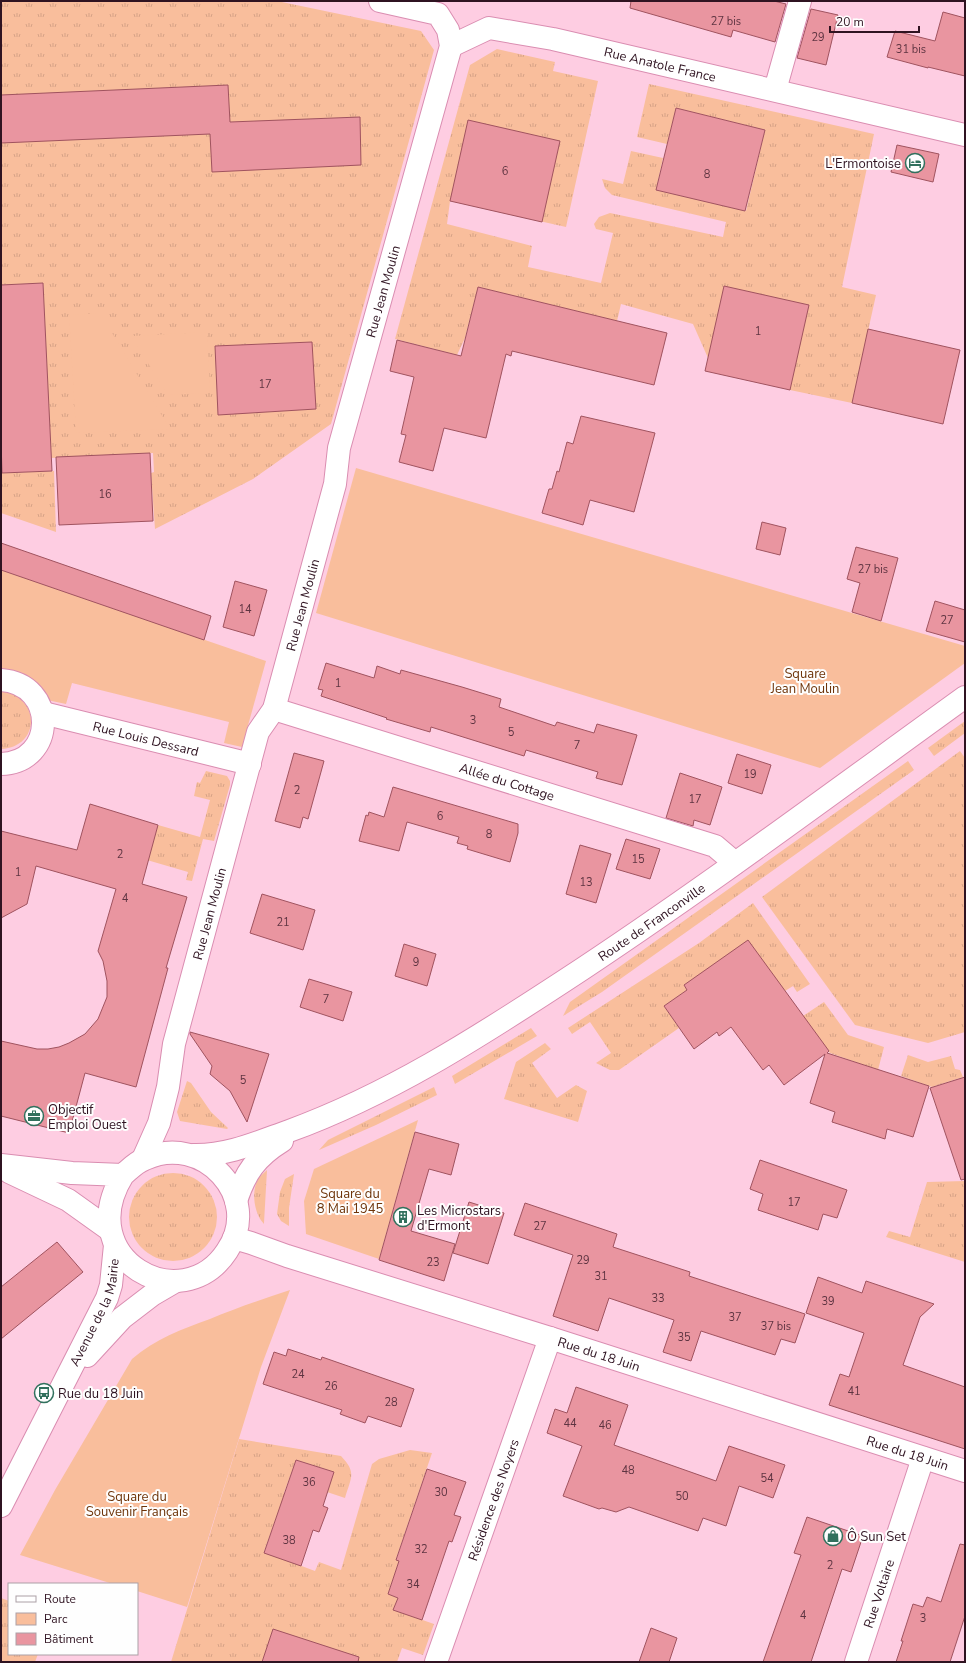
<svg xmlns="http://www.w3.org/2000/svg" width="966" height="1663" font-family="'Nunito Sans',sans-serif">
  <style>
    .grass { fill: url(#grass-tufts) }
    .park { fill: #f9be9c }
    .building { fill: #e995a0; stroke: #a0535f }
    .lines { fill: none; stroke-linecap: round; stroke-linejoin: round }
    .minor-casing { stroke: #da8db1; stroke-width: 24 }
    .major-casing { stroke: #da8db1; stroke-width: 24 }
    .minor { stroke: #fff; stroke-width: 22 }
    .major { stroke: #fff; stroke-width: 22 }
    .labels { text-anchor: middle; stroke-width: 4; stroke-linejoin: round; paint-order: stroke }
    .number-label { font-size: 11px; fill: #5e3441 }
    .street-label { font-size: 13px; fill: #2f1321; stroke: #fefefe }
    .poi-label { font-size: 13px; fill: #2f1321; stroke: #fefefe; text-anchor: start }
    .park-label { font-size: 13px; fill: #6e3409; stroke: #fefefe }
  </style>
  <defs>
    <pattern id="grass-tufts" width="24" height="20" patternUnits="userSpaceOnUse"><rect width="24" height="20" fill="#f9be9c"/><path d="M3 7l-1-3M5 7V3M7 7l1-3M15 17l-1-3M17 17v-4M19 17l1-3" fill="none" stroke="#d6a286"/></pattern>
  </defs>
  <rect width="100%" height="100%" fill="#fecde2"/>
  <g class="grass">
    <path d="M 1,1 L 277,1 L 421,31 L 434,50 L 331,424 L 253,479 L 155,529 L 151,473 L 154,472 L 153,453 L 51,458 L 43,283 L 1,285 Z"/>
    <path d="M 497,49 L 555,62 L 553,71 L 598,81 L 566,227 L 450,201 L 447,224 L 532,246 L 528,267 L 601,283 L 613,233 L 596,229 L 594,224 L 599,217 L 610,213 L 723,237 L 726,222 L 612,195 L 605,188 L 602,179 L 623,184 L 631,151 L 663,158 L 656,190 L 746,211 L 765,130 L 676,108 L 667,144 L 637,137 L 649,84 L 874,134 L 842,287 L 876,295 L 852,403 L 790,390 L 708,358 L 693,324 L 621,304 L 617,321 L 478,287 L 465,338 L 457,355 L 395,339 L 470,65 Z"/>
    <path d="M 1,445 L 3,473 L 54,471 L 56,532 L 1,513 Z"/>
    <path d="M 1,691 C 41,696 41,747 1,749 Z"/>
    <path d="M 965,721 L 965,733 L 934,756 L 928,748 Z"/>
    <path d="M 960,751 L 965,758 L 965,1032 L 928,1043 L 855,1025 L 762,897 Z"/>
    <path d="M 908,761 L 914,770 L 602,992 L 563,1016 L 570,1002 Z"/>
    <path d="M 206,771 L 227,776 L 230,781 L 230,785 L 214,841 L 203,839 L 192,881 L 186,880 L 188,872 L 147,860 L 158,825 L 200,837 L 210,800 L 194,796 L 197,782 L 200,783 Z"/>
    <path d="M 753,903 L 810,984 L 797,992 L 793,986 L 785,991 L 684,985 L 687,990 L 664,1006 L 679,1028 L 619,1070 L 610,1070 L 596,1063 L 611,1053 L 590,1022 L 572,1034 L 568,1028 L 699,943 Z"/>
    <path d="M 824,1002 L 848,1035 L 884,1047 L 878,1070 L 830,1053 L 803,1016 Z"/>
    <path d="M 531,1028 L 537,1036 L 455,1084 L 452,1076 Z"/>
    <path d="M 545,1043 L 551,1049 L 532,1063 L 557,1098 L 576,1085 L 587,1091 L 578,1122 L 504,1099 L 516,1062 Z"/>
    <path d="M 908,1055 L 928,1062 L 951,1056 L 955,1069 L 960,1070 L 963,1077 L 932,1087 L 901,1076 Z"/>
    <path d="M 187,1081 L 191,1083 L 211,1112 L 228,1128 L 227,1129 L 180,1121 L 177,1112 Z"/>
    <path d="M 434,1087 L 437,1095 L 376,1125 L 319,1150 L 328,1140 Z"/>
    <path d="M 267,1170 L 264,1223 L 264,1224 C 254,1214 251,1192 258,1179 C 260,1176 264,1173 267,1170 Z"/>
    <circle cx="173" cy="1217" r="44"/>
    <path d="M 294,1174 L 289,1208 L 289,1226 L 281,1221 L 277,1214 L 280,1192 L 285,1179 Z"/>
    <path d="M 965,1181 L 965,1262 L 886,1237 L 889,1231 L 910,1237 L 927,1182 Z"/>
    <path d="M 239,1439 L 341,1456 C 357,1473 351,1477 345,1498 L 327,1492 L 334,1472 L 296,1460 L 284,1493 L 296,1498 L 276,1518 L 264,1552 L 315,1571 L 319,1562 L 341,1570 L 372,1464 L 379,1459 L 410,1450 L 432,1453 L 396,1559 L 399,1561 L 388,1594 L 398,1598 L 394,1610 L 434,1624 L 423,1655 L 402,1648 L 397,1662 L 171,1662 Z"/>
    <path d="M 1,1598 L 9,1601 L 9,1654 L 38,1654 L 35,1662 L 1,1662 Z"/>
  </g>
  <g class="park">
    <path d="M 100,313 L 170,429 L 76,433 L 69,315 Z"/>
    <path d="M 207,332 L 210,393 L 168,395 L 131,336 Z"/>
    <path d="M 356,468 L 965,646 L 965,663 L 820,768 L 316,613 Z"/>
    <path d="M 1,570 L 266,661 L 242,747 L 224,743 L 229,722 L 72,683 L 66,704 L 47,700 L 29,678 L 18,673 L 1,670 Z"/>
    <path d="M 418,1120 L 379,1259 L 306,1234 L 304,1201 L 314,1169 Z"/>
    <path d="M 290,1290 L 261,1367 L 187,1607 L 137,1591 L 137,1584 L 113,1584 L 20,1555 L 55,1490 L 132,1359 C 155,1339 182,1329 210,1319 C 236,1308 263,1299 290,1290 Z"/>
  </g>
  <g class="building">
    <path d="M 631,1 L 774,1 L 786,4 L 775,42 L 733,30 L 731,37 L 630,8 Z"/>
    <path d="M 811,9 L 838,15 L 826,65 L 797,58 Z"/>
    <path d="M 943,12 L 965,18 L 965,76 L 928,67 L 928,68 L 887,57 L 895,31 L 935,41 Z"/>
    <path d="M 228,85 L 230,122 L 360,117 L 361,165 L 212,172 L 210,134 L 1,143 L 1,95 Z"/>
    <path d="M 676,108 L 765,130 L 745,211 L 656,190 Z"/>
    <path d="M 468,120 L 560,141 L 542,222 L 450,201 Z"/>
    <path d="M 897,145 L 939,154 L 933,182 L 891,172 Z"/>
    <path d="M 43,283 L 52,471 L 2,473 L 1,441 L 1,285 Z"/>
    <path d="M 724,286 L 809,305 L 790,390 L 705,371 Z"/>
    <path d="M 478,287 L 667,333 L 654,385 L 512,351 L 511,356 L 506,354 L 486,438 L 444,428 L 433,471 L 399,462 L 406,435 L 401,434 L 414,377 L 390,371 L 397,340 L 461,356 Z"/>
    <path d="M 868,329 L 960,350 L 943,424 L 852,403 Z"/>
    <path d="M 312,342 L 316,409 L 218,415 L 215,346 Z"/>
    <path d="M 581,416 L 655,433 L 634,512 L 590,500 L 583,525 L 542,513 L 549,489 L 552,489 L 557,471 L 559,472 L 567,442 L 573,444 Z"/>
    <path d="M 150,453 L 153,521 L 59,525 L 56,457 Z"/>
    <path d="M 762,522 L 786,528 L 780,555 L 756,549 Z"/>
    <path d="M 1,543 L 211,616 L 204,640 L 1,570 Z"/>
    <path d="M 856,547 L 898,558 L 881,621 L 852,612 L 860,583 L 847,579 Z"/>
    <path d="M 235,581 L 267,590 L 254,636 L 223,627 Z"/>
    <path d="M 935,601 L 965,610 L 965,642 L 926,631 Z"/>
    <path d="M 326,663 L 374,678 L 377,666 L 400,674 L 401,670 L 462,687 L 501,699 L 499,707 L 555,726 L 557,722 L 594,733 L 597,724 L 637,735 L 622,785 L 596,778 L 598,772 L 526,750 L 524,756 L 431,727 L 430,732 L 386,719 L 387,718 L 321,696 L 323,690 L 318,689 Z"/>
    <path d="M 294,753 L 324,761 L 308,819 L 303,817 L 300,828 L 275,821 Z"/>
    <path d="M 737,754 L 771,765 L 762,794 L 728,783 Z"/>
    <path d="M 680,773 L 722,787 L 710,825 L 694,820 L 693,826 L 666,818 Z"/>
    <path d="M 393,787 L 518,824 L 518,833 L 510,862 L 467,849 L 468,846 L 457,843 L 459,837 L 407,822 L 399,851 L 359,841 L 366,815 L 368,816 L 369,812 L 384,817 Z"/>
    <path d="M 90,804 L 158,825 L 142,884 L 187,897 L 166,968 L 168,968 L 136,1087 L 85,1073 L 69,1133 L 1,1116 L 1,1041 L 37,1049 L 48,1049 L 59,1047 L 69,1043 L 85,1034 L 98,1019 L 107,997 L 107,981 L 103,961 L 98,951 L 116,889 L 36,866 L 27,904 L 1,918 L 1,831 L 77,850 Z"/>
    <path d="M 626,839 L 660,849 L 650,879 L 616,869 Z"/>
    <path d="M 580,845 L 611,854 L 596,903 L 566,894 Z"/>
    <path d="M 262,894 L 315,910 L 303,950 L 250,933 Z"/>
    <path d="M 748,940 L 829,1051 L 827,1053 L 929,1086 L 913,1137 L 887,1129 L 885,1139 L 832,1122 L 835,1112 L 810,1103 L 825,1054 L 784,1085 L 769,1065 L 763,1070 L 731,1027 L 719,1036 L 717,1032 L 694,1049 L 664,1006 L 687,990 L 684,985 Z"/>
    <path d="M 404,944 L 436,954 L 427,986 L 395,976 Z"/>
    <path d="M 309,979 L 352,992 L 343,1021 L 300,1007 Z"/>
    <path d="M 190,1032 L 269,1054 L 247,1122 L 230,1091 L 210,1074 L 212,1066 L 190,1034 Z"/>
    <path d="M 965,1077 L 965,1179 L 961,1180 L 930,1088 Z"/>
    <path d="M 415,1132 L 459,1144 L 451,1175 L 429,1169 L 411,1231 L 455,1244 L 444,1281 L 379,1260 Z"/>
    <path d="M 760,1160 L 847,1190 L 837,1218 L 823,1214 L 818,1230 L 758,1210 L 763,1194 L 750,1189 Z"/>
    <path d="M 469,1202 L 504,1213 L 488,1264 L 453,1253 Z"/>
    <path d="M 525,1203 L 617,1234 L 613,1247 L 690,1272 L 689,1276 L 805,1314 L 795,1343 L 781,1339 L 775,1355 L 701,1331 L 691,1361 L 663,1352 L 674,1320 L 609,1298 L 598,1331 L 553,1316 L 573,1255 L 514,1235 Z"/>
    <path d="M 57,1242 L 83,1272 L 1,1339 L 1,1287 Z"/>
    <path d="M 818,1277 L 862,1293 L 866,1281 L 934,1304 L 920,1317 L 903,1365 L 965,1387 L 965,1449 L 829,1405 L 840,1374 L 849,1377 L 864,1333 L 806,1313 Z"/>
    <path d="M 288,1349 L 321,1360 L 322,1357 L 414,1389 L 401,1427 L 368,1416 L 365,1423 L 340,1414 L 342,1410 L 263,1384 L 274,1352 L 286,1356 Z"/>
    <path d="M 576,1387 L 628,1405 L 614,1445 L 716,1481 L 729,1446 L 785,1465 L 773,1498 L 739,1486 L 726,1526 L 703,1518 L 698,1531 L 629,1507 L 616,1512 L 602,1508 L 599,1509 L 563,1496 L 582,1446 L 547,1433 L 555,1409 L 567,1413 Z"/>
    <path d="M 296,1460 L 334,1472 L 323,1506 L 328,1508 L 319,1532 L 313,1530 L 301,1566 L 264,1553 Z"/>
    <path d="M 427,1469 L 466,1482 L 454,1515 L 461,1517 L 452,1542 L 449,1541 L 422,1620 L 393,1610 L 398,1598 L 388,1594 L 399,1561 L 396,1560 Z"/>
    <path d="M 807,1517 L 863,1536 L 851,1572 L 842,1569 L 811,1662 L 763,1662 L 801,1555 L 794,1553 Z"/>
    <path d="M 960,1544 L 965,1545 L 965,1616 L 950,1662 L 896,1662 L 903,1641 L 901,1641 L 913,1604 L 923,1607 L 927,1597 L 941,1602 Z"/>
    <path d="M 651,1628 L 677,1638 L 669,1662 L 639,1662 Z"/>
    <path d="M 273,1629 L 359,1657 L 358,1662 L 262,1662 Z"/>
  </g>
  <g class="lines">
    <defs>
      <g id="minor">
        <path id="s1" d="M 451,46 L 489,28 L 553,39 L 965,135"/>
        <path d="M 775,90 L 800,1"/>
        <path d="M 1,680 C 58,684 56,763 1,764"/>
        <path id="s2" d="M 274,709 L 715,846 L 735,863"/>
        <path id="s3" d="M 43,713 L 250,764"/>
        <path id="s4" d="M 143,1159 L 159,1123 L 168,1087 L 174,1044 L 258,732 L 274,709 L 335,484 L 339,448 L 451,46 L 448,30 L 438,14 L 380,1"/>
        <path id="s5" d="M 234,1238 L 251,1243 L 287,1256 L 550,1338 L 965,1471"/>
        <path d="M 87,1356 L 122,1318 L 152,1295 L 176,1281"/>
        <path id="s6" d="M 1,1506 L 107,1298 L 111,1285 L 115,1245"/>
        <path id="s7" d="M 436,1662 L 550,1338"/>
        <path id="s8" d="M 856,1662 L 923,1458"/>
      </g>
      <g id="major">
        <path id="s9" d="M 193,1155 C 227,1156 258,1142 289,1131 C 388,1095 477,1038 564,981 C 701,891 832,793 965,697"/>
        <path d="M 1,1165 L 72,1173 L 123,1175 C 130,1169 136,1162 145,1159 C 202,1132 264,1197 227,1251 C 182,1320 71,1259 123,1175"/>
        <path d="M 9,1172 L 68,1200 L 110,1230"/>
        <path d="M 236,1201 C 245,1173 256,1157 282,1141"/>
      </g>
    </defs>
    <use href="#minor" class="minor-casing"/>
    <use href="#major" class="major-casing"/>
    <use href="#minor" class="minor"/>
    <use href="#major" class="major"/>
  </g>
  <defs>
    <symbol id="hotel-ring" viewBox="-11 -11 22 22"><circle r="9.5" fill="#fefefe" stroke="#31705d" stroke-width="1.5"/><path d="M-6-4.5h1.5V1H6V5H4.5V3h-9V5H-6ZM-4 0a1.8 1.8 0 1 1 3.6 0ZM.5 0V-2.5h3Q6-2.5 6 0Z" fill="#31705d"/></symbol>
    <symbol id="office-ring" viewBox="-11 -11 22 22"><circle r="9.5" fill="#fefefe" stroke="#31705d" stroke-width="1.5"/><path d="M-6-3h4V-5.5h4V-3h4V5H-6ZM-1-4.5V-3h2v-1.5ZM-6 0V1H6V0Z" fill="#31705d"/></symbol>
    <symbol id="building-ring" viewBox="-11 -11 22 22"><circle r="9.5" fill="#fefefe" stroke="#31705d" stroke-width="1.5"/><path d="M-4-6H4V6H1V3H-1V6H-4ZM-2.5-4.3h1.7v1.8h-1.7ZM.8-4.3h1.7v1.8H.8ZM-2.5-1h1.7V.8h-1.7ZM.8-1h1.7V.8H.8Z" fill="#31705d"/></symbol>
    <symbol id="bus-ring" viewBox="-11 -11 22 22"><circle r="9.5" fill="#fefefe" stroke="#31705d" stroke-width="1.5"/><path d="M-5-6H5V4H4V6H2V4H-2V6H-4V4H-5ZM-3.5-4V0h7V-4ZM-3.5 1.2v1.5H-2V1.2ZM2 1.2v1.5H3.5V1.2Z" fill="#31705d"/></symbol>
    <symbol id="shop-ring" viewBox="-11 -11 22 22"><circle r="9.5" fill="#fefefe" stroke="#31705d" stroke-width="1.5"/><path d="M-5-2.5h2.3a2.7 3.5 0 0 1 5.4 0H5L5.5 6h-11ZM-1.5-2.5h3a1.5 2.3 0 0 0-3 0Z" fill="#31705d"/></symbol>
  </defs>
  <g fill-rule="evenodd">
    <use href="#hotel-ring" x="904" y="152" width="22" height="22"/>
    <use href="#office-ring" x="23" y="1105" width="22" height="22"/>
    <use href="#building-ring" x="392" y="1206" width="22" height="22"/>
    <use href="#bus-ring" x="33" y="1382" width="22" height="22"/>
    <use href="#shop-ring" x="822" y="1525" width="22" height="22"/>
  </g>
  <g class="labels">
    <g class="number-label">
      <text x="726" y="25">27 bis</text>
      <text x="818" y="41">29</text>
      <text x="911" y="53">31 bis</text>
      <text x="505" y="175">6</text>
      <text x="707" y="178">8</text>
      <text x="758" y="335">1</text>
      <text x="265" y="388">17</text>
      <text x="105" y="498">16</text>
      <text x="873" y="573">27 bis</text>
      <text x="245" y="613">14</text>
      <text x="947" y="624">27</text>
      <text x="338" y="687">1</text>
      <text x="473" y="724">3</text>
      <text x="511" y="736">5</text>
      <text x="577" y="749">7</text>
      <text x="750" y="778">19</text>
      <text x="297" y="794">2</text>
      <text x="695" y="803">17</text>
      <text x="440" y="820">6</text>
      <text x="489" y="838">8</text>
      <text x="120" y="858">2</text>
      <text x="638" y="863">15</text>
      <text x="18" y="876">1</text>
      <text x="586" y="886">13</text>
      <text x="125" y="902">4</text>
      <text x="283" y="926">21</text>
      <text x="416" y="966">9</text>
      <text x="326" y="1003">7</text>
      <text x="243" y="1084">5</text>
      <text x="794" y="1206">17</text>
      <text x="540" y="1230">27</text>
      <text x="583" y="1264">29</text>
      <text x="433" y="1266">23</text>
      <text x="601" y="1280">31</text>
      <text x="658" y="1302">33</text>
      <text x="828" y="1305">39</text>
      <text x="735" y="1321">37</text>
      <text x="776" y="1330">37 bis</text>
      <text x="684" y="1341">35</text>
      <text x="298" y="1378">24</text>
      <text x="331" y="1390">26</text>
      <text x="854" y="1395">41</text>
      <text x="391" y="1406">28</text>
      <text x="570" y="1427">44</text>
      <text x="605" y="1429">46</text>
      <text x="628" y="1474">48</text>
      <text x="767" y="1482">54</text>
      <text x="309" y="1486">36</text>
      <text x="441" y="1496">30</text>
      <text x="682" y="1500">50</text>
      <text x="289" y="1544">38</text>
      <text x="421" y="1553">32</text>
      <text x="830" y="1569">2</text>
      <text x="413" y="1588">34</text>
      <text x="803" y="1619">4</text>
      <text x="923" y="1622">3</text>
    </g>
    <g class="street-label">
      <text dy="5" stroke="none"><textPath href="#s1" startOffset="217">Rue Anatole France</textPath></text>
      <text dy="5" stroke="none"><textPath href="#s4" startOffset="903">Rue Jean Moulin</textPath></text>
      <text dy="5" stroke="none"><textPath href="#s4" startOffset="579">Rue Jean Moulin</textPath></text>
      <text dy="5" stroke="none"><textPath href="#s3" startOffset="106">Rue Louis Dessard</textPath></text>
      <text dy="5" stroke="none"><textPath href="#s2" startOffset="244">Allée du Cottage</textPath></text>
      <text dy="5" stroke="none"><textPath href="#s4" startOffset="255">Rue Jean Moulin</textPath></text>
      <text dy="5" stroke="none"><textPath href="#s9" startOffset="519">Route de Franconville</textPath></text>
      <text dy="5" stroke="none"><textPath href="#s6" startOffset="216">Avenue de la Mairie</textPath></text>
      <text dy="5" stroke="none"><textPath href="#s5" startOffset="383">Rue du 18 Juin</textPath></text>
      <text dy="5" stroke="none"><textPath href="#s5" startOffset="707">Rue du 18 Juin</textPath></text>
      <text dy="5" stroke="none"><textPath href="#s7" startOffset="172">Résidence des Noyers</textPath></text>
      <text dy="5" stroke="none"><textPath href="#s8" startOffset="72">Rue Voltaire</textPath></text>
    </g>
    <g class="poi-label">
      <text x="901" y="168" text-anchor="end">L'Ermontoise</text>
      <text x="48" y="1114">Objectif<tspan x="48" dy="15">Emploi Ouest</tspan></text>
      <text x="417" y="1215">Les Microstars<tspan x="417" dy="15">d'Ermont</tspan></text>
      <text x="58" y="1398">Rue du 18 Juin</text>
      <text x="847" y="1541">Ô Sun Set</text>
    </g>
    <g class="park-label">
      <text x="805" y="678">Square<tspan x="805" dy="15">Jean Moulin</tspan></text>
      <text x="350" y="1198">Square du<tspan x="350" dy="15">8 Mai 1945</tspan></text>
      <text x="137" y="1501">Square du<tspan x="137" dy="15">Souvenir Français</tspan></text>
    </g>
  </g>
  <rect width="966" height="1663" fill="none" stroke="#2f1321" stroke-width="4"/>
  <rect x="8" y="1583" width="130" height="72" fill="#fefefe" stroke="#aba0a6"/>
  <rect x="16" y="1596" width="20" height="6" fill="#ffffff" stroke="#aba0a6"/>
  <text x="44" y="1603" font-size="12" fill="#2f1321">Route</text>
  <rect x="16" y="1613" width="20" height="12" fill="#f9be9c" stroke="#aba0a6"/>
  <text x="44" y="1623" font-size="12" fill="#2f1321">Parc</text>
  <rect x="16" y="1633" width="20" height="12" fill="#e995a0" stroke="#aba0a6"/>
  <text x="44" y="1643" font-size="12" fill="#2f1321">Bâtiment</text>
  <path d="M830 26v6h89v-6" fill="none" stroke="#2f1321" stroke-width="2"/>
  <text x="836" y="26" font-size="12" fill="#2f1321" stroke="#fefefe" stroke-width="3" paint-order="stroke">20 m</text>
</svg>
